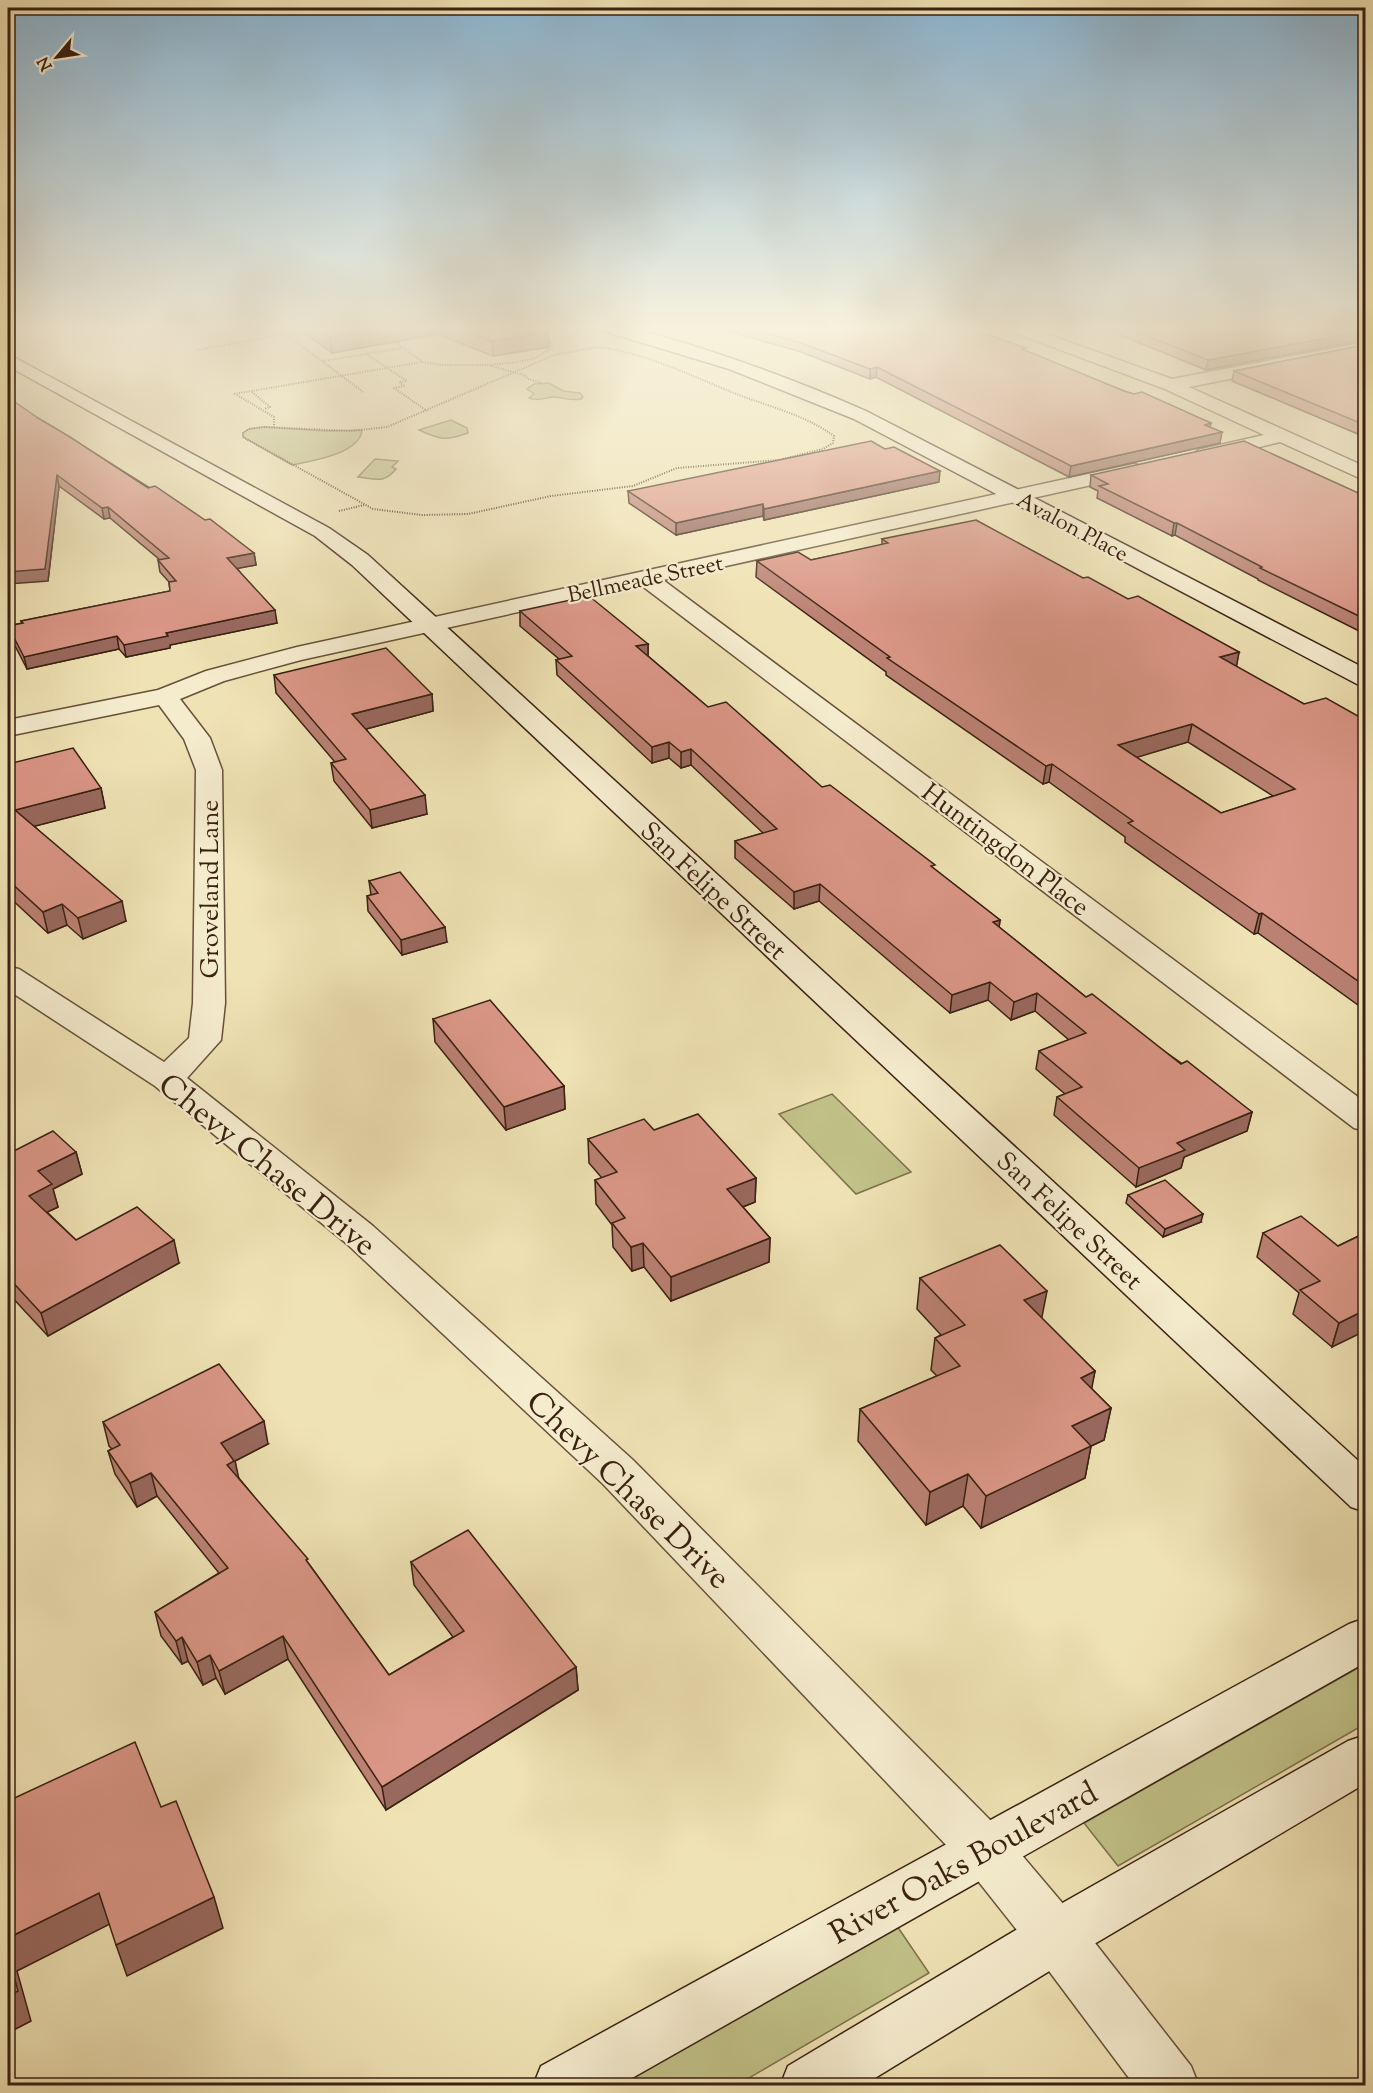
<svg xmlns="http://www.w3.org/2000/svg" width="1373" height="2093" font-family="'Sorts Mill Goudy',serif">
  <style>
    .green { fill: #c1c188; stroke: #7d714c; stroke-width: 1.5 }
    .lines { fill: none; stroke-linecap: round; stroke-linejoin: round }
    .street-casing { stroke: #66513a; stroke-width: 3 }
    .secondary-casing { stroke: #392111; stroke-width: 3 }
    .path { stroke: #392111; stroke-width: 2; stroke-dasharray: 1 1.5; stroke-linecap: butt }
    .street { fill: #f5ecce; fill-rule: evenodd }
    .secondary { fill: #f5ecce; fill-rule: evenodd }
    .wall { fill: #bb8173; stroke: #392111; stroke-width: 1.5; fill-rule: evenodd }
    .shaded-wall { fill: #99695e; stroke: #392111; stroke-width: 1.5 }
    .building { fill: #da9686; stroke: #392111; stroke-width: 1.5; fill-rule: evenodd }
    .labels { text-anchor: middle; stroke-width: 4.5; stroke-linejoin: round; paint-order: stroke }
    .far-street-label { font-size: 22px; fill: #392111; stroke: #f5ecce }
    .street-label { font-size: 26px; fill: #392111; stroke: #f5ecce }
    .near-street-label { font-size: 32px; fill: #392111; stroke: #f5ecce }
  </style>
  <rect width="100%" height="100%" fill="#efe2b4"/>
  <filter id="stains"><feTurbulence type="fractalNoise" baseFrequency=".00333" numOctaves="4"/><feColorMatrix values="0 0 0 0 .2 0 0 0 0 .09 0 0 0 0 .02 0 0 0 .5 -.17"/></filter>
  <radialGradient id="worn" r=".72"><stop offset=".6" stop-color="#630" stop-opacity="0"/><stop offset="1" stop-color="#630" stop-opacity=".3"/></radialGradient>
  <g class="green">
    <path d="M 549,383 L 563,391 L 580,393 L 583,397 L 581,399 C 571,401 565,398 555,397 C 545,397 539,402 529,398 L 534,394 L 527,389 L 534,384 Z"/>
    <path d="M 451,420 L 467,428 L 468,433 C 445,441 441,440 419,430 Z"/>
    <path d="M 264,427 L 327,431 L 362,430 C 360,454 311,461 292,465 L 243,437 L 243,433 L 249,429 Z"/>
    <path d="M 375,459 L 398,461 L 392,467 L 396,469 C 384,484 376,479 358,477 Z"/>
    <path d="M 832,1094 L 911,1172 L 856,1194 L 779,1114 Z"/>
    <path d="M 1365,1664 L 1365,1724 L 1118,1866 L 1084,1823 Z"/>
    <path d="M 897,1926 L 929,1973 L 737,2085 L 618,2086 Z"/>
  </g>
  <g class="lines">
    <defs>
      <g id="street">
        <path d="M 1005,327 L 1027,327 L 1172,379 L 1366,342 L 1366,352 L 1189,387 L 1366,467 L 1366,481 L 1280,442 L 1205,460 L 1198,458 L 1195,454 L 1198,450 L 1264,435 L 1165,389 L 1007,330 Z"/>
        <path d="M 1134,464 L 1141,466 L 1144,470 L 1141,474 L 663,580 L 1366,1103 L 1366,1131 L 1354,1128 L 641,585 L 301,660 L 224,681 L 180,699 L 210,738 L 222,770 L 225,1003 L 221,1040 L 187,1078 L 373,1226 L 633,1460 L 1003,1833 L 1081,1925 L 1191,2066 L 1199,2086 L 1135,2086 L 1043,1963 L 967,1867 L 603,1484 L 347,1244 L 155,1086 L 8,990 L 8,967 L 19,969 L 164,1062 L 189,1038 L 193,1003 L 196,770 L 184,739 L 159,705 L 8,736 L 8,720 L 158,690 L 206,671 L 297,647 Z"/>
      </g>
      <g id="secondary">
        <path d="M 598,327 C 627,324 656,335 684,343 C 746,362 807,385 866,411 L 1366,669 L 1366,686 L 1357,684 L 854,419 L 729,369 L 600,330 Z"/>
        <path d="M 8,354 L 329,528 L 368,555 L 1366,1468 L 1366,1512 L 1351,1507 L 352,565 L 315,536 L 8,366 Z"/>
        <path d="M 1366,1618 L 1366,1662 L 618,2086 L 533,2086 L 541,2066 L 1349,1624 Z"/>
        <path d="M 1366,1735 L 1366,1783 L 1074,1956 L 862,2086 L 780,2086 L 788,2066 L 1036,1918 L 1348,1741 Z"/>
      </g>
    </defs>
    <use href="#street" class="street-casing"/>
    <use href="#secondary" class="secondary-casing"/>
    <g class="path">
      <path d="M 276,327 L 363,392"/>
      <path d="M 392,340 L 423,362 L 442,365 L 490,365 L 516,362 L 533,359 L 552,348 L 551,342 L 547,339"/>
      <path d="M 598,347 C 645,353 685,373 729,391 C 765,406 802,413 834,436 L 833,443 L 823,449 L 779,460 L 677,468 L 633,486 L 551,496 L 468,514 L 422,515 L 373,509 L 243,437 L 243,433 L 249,429 L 264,427 L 351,431 L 387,427 L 554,355 Z"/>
      <path d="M 197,350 L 285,334"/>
      <path d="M 366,354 L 407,381 L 399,382 L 405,386 L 394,388 L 427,411"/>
      <path d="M 323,361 L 402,348"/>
      <path d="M 491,366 L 524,375 L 528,379 L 542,383"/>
      <path d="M 252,392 L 270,407 L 264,409"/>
      <path d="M 234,394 L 422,362"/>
      <path d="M 237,395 L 274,417 L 274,427"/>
      <path d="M 339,511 L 364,505"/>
    </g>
    <use href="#street" class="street"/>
    <use href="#secondary" class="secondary"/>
  </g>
  <g class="wall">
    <path d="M 296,327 L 533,327 L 548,332 L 549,347 L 493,356 L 437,334 L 332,353 Z"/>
    <path d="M 713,327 L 966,327 L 1124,391 L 1211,423 L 1210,427 L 1220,443 L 1069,477 L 876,377 L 870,379 L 801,352 Z"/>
    <path d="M 1100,327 L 1365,327 L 1206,370 Z"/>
    <path d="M 1365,345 L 1365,437 L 1232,381 L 1234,371 Z"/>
    <path d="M 38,418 L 254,553 L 256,565 L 237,568 L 277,623 L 170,645 L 170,648 L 126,657 L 119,649 L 27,669 L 11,638 L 8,626 L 22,623 L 21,621 L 170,591 L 169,582 L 160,572 L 158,560 L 160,560 L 110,518 L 104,519 L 59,486 L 48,581 Z"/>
    <path d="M 1091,475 L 1365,496 L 1365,634 L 1258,580 L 1258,579 L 1175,535 L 1172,536 L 1097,498 L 1098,491 L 1090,487 Z"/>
    <path d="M 939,482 L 764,520 L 763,516 L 676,535 L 629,503 L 628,491 Z"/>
    <path d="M 882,539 L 1083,578 L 1239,652 L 1236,667 L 1304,704 L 1365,720 L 1365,1010 L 1258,933 L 1254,934 L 1125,842 L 1125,837 L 1049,782 L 1043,784 L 886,675 L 886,672 L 756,577 L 757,561 L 811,560 L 882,545 ZM 1188,742 L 1273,796 L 1221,813 L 1136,757 Z"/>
    <path d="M 520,611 L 648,644 L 648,656 L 708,707 L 822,787 L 934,869 L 1000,920 L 999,927 L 1086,997 L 1252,1112 L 1247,1131 L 1184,1157 L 1181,1168 L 1136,1187 L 1054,1115 L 1057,1097 L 1065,1094 L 1036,1069 L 1039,1051 L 1069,1040 L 1035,1011 L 1011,1020 L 988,1000 L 950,1013 L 819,901 L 794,909 L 735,858 L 735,841 L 763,833 L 691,765 L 681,768 L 669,758 L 652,763 L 557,675 L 556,660 L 559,659 L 520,626 Z"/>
    <path d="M 274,675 L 432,694 L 433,711 L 366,729 L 427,814 L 372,828 L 334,781 L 331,763 L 335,762 L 276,693 Z"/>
    <path d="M 8,764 L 101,788 L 105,808 L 34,826 L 126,921 L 83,939 L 67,925 L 48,933 L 8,896 Z"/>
    <path d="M 369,881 L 447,942 L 402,955 L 368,911 L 367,896 L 371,895 Z"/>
    <path d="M 433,1019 L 564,1086 L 565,1109 L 506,1130 L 435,1042 Z"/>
    <path d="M 654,1130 L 756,1178 L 755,1202 L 743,1207 L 770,1238 L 769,1262 L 671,1301 L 644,1267 L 632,1271 L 613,1247 L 612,1225 L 596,1204 L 595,1180 L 602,1178 L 589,1163 L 588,1139 Z"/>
    <path d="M 76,1152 L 82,1174 L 53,1189 L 58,1207 L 47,1212 L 76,1240 L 179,1263 L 48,1336 L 8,1293 L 8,1154 Z"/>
    <path d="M 1128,1195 L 1201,1222 L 1163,1237 L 1126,1203 Z"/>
    <path d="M 1263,1233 L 1338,1246 L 1365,1233 L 1332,1347 L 1293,1314 L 1299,1293 L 1257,1257 Z"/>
    <path d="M 920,1278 L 1042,1319 L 1095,1371 L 1091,1388 L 1111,1408 L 1104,1440 L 1091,1446 L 1085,1478 L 981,1528 L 963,1506 L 926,1525 L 858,1441 L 860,1409 L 937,1376 L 931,1370 L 935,1338 L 941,1335 L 917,1309 Z"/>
    <path d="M 103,1422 L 268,1444 L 235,1461 L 238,1477 L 309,1564 L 389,1675 L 453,1637 L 414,1585 L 411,1562 L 576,1667 L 578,1690 L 386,1810 L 288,1659 L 225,1694 L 216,1678 L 203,1685 L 188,1661 L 182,1664 L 161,1636 L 155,1612 L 219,1573 L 157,1496 L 137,1507 L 115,1474 L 108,1451 L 112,1449 L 109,1446 Z"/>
  </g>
  <g class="shaded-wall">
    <path d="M 397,327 L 437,327 L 437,334 L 332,353 L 330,338 Z"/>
    <path d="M 1365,331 L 1365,340 L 1206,370 L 1208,360 Z"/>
    <path d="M 548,332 L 549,347 L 493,356 L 492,341 Z"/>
    <path d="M 877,367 L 876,377 L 870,379 L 870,369 Z"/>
    <path d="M 1222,432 L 1220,443 L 1069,477 L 1071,466 Z"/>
    <path d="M 940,471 L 939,482 L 764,520 L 764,509 Z"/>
    <path d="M 57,475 L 59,486 L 48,581 L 8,584 L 8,572 Z"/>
    <path d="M 763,504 L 763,516 L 676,535 L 676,523 Z"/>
    <path d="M 108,507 L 110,518 L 104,519 L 102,508 Z"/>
    <path d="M 1174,523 L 1177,523 L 1175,535 L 1172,536 Z"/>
    <path d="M 254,553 L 256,565 L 229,570 L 227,558 Z"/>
    <path d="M 275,610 L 277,623 L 170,645 L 170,648 L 126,657 L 124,645 L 166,633 Z"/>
    <path d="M 117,636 L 119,649 L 27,669 L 24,657 Z"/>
    <path d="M 648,644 L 648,659 L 636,646 Z"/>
    <path d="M 1239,652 L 1236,669 L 1220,657 Z"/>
    <path d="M 432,694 L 433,711 L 355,732 L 352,714 Z"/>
    <path d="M 1192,724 L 1188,742 L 1115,764 L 1118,745 Z"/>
    <path d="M 669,742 L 669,758 L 652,763 L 652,747 Z"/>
    <path d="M 691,749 L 691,765 L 681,768 L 681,752 Z"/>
    <path d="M 1052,764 L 1049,782 L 1043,784 L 1046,766 Z"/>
    <path d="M 101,788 L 105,808 L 20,830 L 15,810 Z"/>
    <path d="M 425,795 L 427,814 L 372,828 L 370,810 Z"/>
    <path d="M 820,884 L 819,901 L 794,909 L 794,892 Z"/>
    <path d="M 122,901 L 126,921 L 83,939 L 78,918 Z"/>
    <path d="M 62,904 L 67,925 L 48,933 L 43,912 Z"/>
    <path d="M 1262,913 L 1258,933 L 1254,934 L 1259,914 Z"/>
    <path d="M 1000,920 L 998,937 L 993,922 Z"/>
    <path d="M 445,927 L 447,942 L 402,955 L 401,940 Z"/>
    <path d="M 990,982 L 988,1000 L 950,1013 L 952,995 Z"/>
    <path d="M 1037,993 L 1035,1011 L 1011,1020 L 1014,1002 Z"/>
    <path d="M 564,1086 L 565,1109 L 506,1130 L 504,1107 Z"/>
    <path d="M 1252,1112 L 1247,1131 L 1184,1157 L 1181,1168 L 1136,1187 L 1139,1168 L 1177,1143 Z"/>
    <path d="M 76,1152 L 82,1174 L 53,1189 L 58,1207 L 35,1218 L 29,1196 L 38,1171 Z"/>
    <path d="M 756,1178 L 755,1202 L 727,1213 L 727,1189 Z"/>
    <path d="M 1203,1214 L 1201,1222 L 1163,1237 L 1165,1229 Z"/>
    <path d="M 770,1238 L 769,1262 L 671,1301 L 671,1277 Z"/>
    <path d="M 174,1240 L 179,1263 L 48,1336 L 41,1313 Z"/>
    <path d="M 643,1243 L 644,1267 L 632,1271 L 631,1247 Z"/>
    <path d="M 1047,1291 L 1041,1322 L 1024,1300 Z"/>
    <path d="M 1365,1310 L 1365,1331 L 1332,1347 L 1339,1323 Z"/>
    <path d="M 1095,1371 L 1089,1403 L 1081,1378 Z"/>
    <path d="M 1111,1408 L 1104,1440 L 1091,1446 L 1085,1478 L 981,1528 L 986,1496 L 1072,1426 Z"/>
    <path d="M 264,1421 L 268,1444 L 235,1461 L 240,1484 L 227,1465 L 221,1443 Z"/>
    <path d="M 151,1473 L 157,1496 L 137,1507 L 130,1483 Z"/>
    <path d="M 968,1474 L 963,1506 L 926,1525 L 930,1492 Z"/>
    <path d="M 283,1636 L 288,1659 L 225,1694 L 219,1671 Z"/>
    <path d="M 182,1637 L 188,1661 L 182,1664 L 176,1641 Z"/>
    <path d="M 210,1655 L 216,1678 L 203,1685 L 197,1662 Z"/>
    <path d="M 576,1667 L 578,1690 L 386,1810 L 382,1787 Z"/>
    <path d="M 99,1893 L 110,1924 L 17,1971 L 31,2021 L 8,2033 L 8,1938 Z"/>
    <path d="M 214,1897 L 223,1928 L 127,1976 L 116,1945 Z"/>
  </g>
  <g class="building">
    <path d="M 315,327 L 397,327 L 330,338 Z"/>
    <path d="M 453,327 L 533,327 L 548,332 L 492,341 Z"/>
    <path d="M 745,327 L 966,327 L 1026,348 L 1022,349 L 1124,391 L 1134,394 L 1142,392 L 1211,423 L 1205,425 L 1222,432 L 1071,466 L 877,367 L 870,369 L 801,343 Z"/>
    <path d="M 1124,327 L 1365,327 L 1365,331 L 1208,360 Z"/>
    <path d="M 1365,345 L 1365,425 L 1234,371 Z"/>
    <path d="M 8,397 L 38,418 L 70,437 L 148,488 L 155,486 L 205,520 L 210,519 L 254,553 L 227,558 L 275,610 L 166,633 L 168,636 L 124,645 L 117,636 L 24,657 L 8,626 L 23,623 L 21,621 L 170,591 L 169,582 L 176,581 L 158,560 L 169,558 L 108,507 L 102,508 L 57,475 L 45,569 L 8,572 Z"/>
    <path d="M 871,441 L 885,449 L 894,447 L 940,471 L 764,509 L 763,504 L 676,523 L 628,491 Z"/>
    <path d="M 1244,441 L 1365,496 L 1365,619 L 1260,568 L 1262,567 L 1177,523 L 1174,523 L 1099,486 L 1108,484 L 1091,475 Z"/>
    <path d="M 976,520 L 1083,578 L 1088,577 L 1128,599 L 1138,596 L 1239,652 L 1220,657 L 1304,704 L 1326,698 L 1365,720 L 1365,986 L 1262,913 L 1259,914 L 1128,823 L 1133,821 L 1052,764 L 1046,766 L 887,658 L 890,657 L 757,561 L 798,552 L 811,560 L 888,543 L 882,539 ZM 1192,724 L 1295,789 L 1221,813 L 1118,745 Z"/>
    <path d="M 589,596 L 648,644 L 636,646 L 708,707 L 726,702 L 822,787 L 830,785 L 935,865 L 931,866 L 1000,920 L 993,922 L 1086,997 L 1092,994 L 1181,1064 L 1187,1061 L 1252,1112 L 1177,1143 L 1185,1150 L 1139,1168 L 1057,1097 L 1082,1087 L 1039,1051 L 1086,1033 L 1037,993 L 1014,1002 L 990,982 L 952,995 L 820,884 L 794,892 L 735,841 L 777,829 L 691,749 L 681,752 L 669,742 L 652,747 L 556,660 L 572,656 L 520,611 Z"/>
    <path d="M 386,648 L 432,694 L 352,714 L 425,795 L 370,810 L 331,763 L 346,759 L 274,675 Z"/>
    <path d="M 73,748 L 101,788 L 15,810 L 122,901 L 78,918 L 62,904 L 43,912 L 8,880 L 8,764 Z"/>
    <path d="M 400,872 L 445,927 L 401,940 L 367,896 L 378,893 L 369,881 Z"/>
    <path d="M 490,1000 L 564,1086 L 504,1107 L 433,1019 Z"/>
    <path d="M 698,1114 L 756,1178 L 727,1189 L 770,1238 L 671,1277 L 643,1243 L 631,1247 L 612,1223 L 625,1218 L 595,1180 L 617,1172 L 588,1139 L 644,1119 L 654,1130 Z"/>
    <path d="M 53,1131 L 76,1152 L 38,1171 L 52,1184 L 29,1196 L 76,1240 L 137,1207 L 174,1240 L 41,1313 L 8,1277 L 8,1154 Z"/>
    <path d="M 1165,1180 L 1203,1214 L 1165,1229 L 1128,1195 Z"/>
    <path d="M 1301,1216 L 1338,1246 L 1365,1233 L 1365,1310 L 1339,1323 L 1300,1290 L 1320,1281 L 1263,1233 Z"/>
    <path d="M 1000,1245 L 1047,1291 L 1024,1300 L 1095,1371 L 1081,1378 L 1111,1408 L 1072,1426 L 1091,1446 L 986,1496 L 968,1474 L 930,1492 L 860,1409 L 960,1366 L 935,1338 L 965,1325 L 920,1278 Z"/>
    <path d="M 219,1364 L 264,1421 L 221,1443 L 234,1461 L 227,1465 L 308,1559 L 306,1560 L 389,1675 L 464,1631 L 411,1562 L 468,1530 L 576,1667 L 382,1787 L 283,1636 L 219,1671 L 210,1655 L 197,1662 L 182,1637 L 176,1641 L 155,1612 L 228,1568 L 151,1473 L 130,1483 L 108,1451 L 120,1445 L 103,1422 Z"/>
    <path d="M 135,1742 L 161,1807 L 176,1801 L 214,1897 L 116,1945 L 99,1893 L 8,1938 L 8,1801 Z"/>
    <path d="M 8,1954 L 18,1991 L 8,1996 Z"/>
  </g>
  <linearGradient id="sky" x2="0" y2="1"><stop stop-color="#8bb7d5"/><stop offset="0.53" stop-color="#f8f2dd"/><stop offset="1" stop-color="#f8f2dd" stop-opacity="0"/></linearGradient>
  <rect width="1373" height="620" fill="url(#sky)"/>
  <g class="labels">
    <g class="far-street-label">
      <text transform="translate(1073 526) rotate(28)" y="8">Avalon Place</text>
      <text transform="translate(645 578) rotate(-12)" y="8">Bellmeade Street</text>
    </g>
    <g class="street-label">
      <text transform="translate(1006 849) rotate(37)" y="9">Huntingdon Place</text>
      <text transform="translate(209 889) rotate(-90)" y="9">Groveland Lane</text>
      <text transform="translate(714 890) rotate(43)" y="9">San Felipe Street</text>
      <text transform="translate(1070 1220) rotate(43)" y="9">San Felipe Street</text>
    </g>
    <g class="near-street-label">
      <text transform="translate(268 1164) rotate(39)" y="11">Chevy Chase Drive</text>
      <text transform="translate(629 1489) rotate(44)" y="11">Chevy Chase Drive</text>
      <text transform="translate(963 1862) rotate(-29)" y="11">River Oaks Boulevard</text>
    </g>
  </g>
  <rect width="1373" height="2093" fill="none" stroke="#efe2b4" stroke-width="30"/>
  <rect x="9" y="9" width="1355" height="2075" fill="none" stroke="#392111" stroke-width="3"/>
  <rect x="15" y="15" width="1343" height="2063" fill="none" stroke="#392111" stroke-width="1.5"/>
  <g transform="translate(57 57) rotate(241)" stroke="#f5ecce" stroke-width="4.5" paint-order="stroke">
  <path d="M0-4.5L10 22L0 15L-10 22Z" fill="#392111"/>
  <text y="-9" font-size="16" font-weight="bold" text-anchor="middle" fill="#392111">N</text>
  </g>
  <rect width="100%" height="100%" filter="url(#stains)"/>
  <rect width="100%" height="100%" fill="url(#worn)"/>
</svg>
